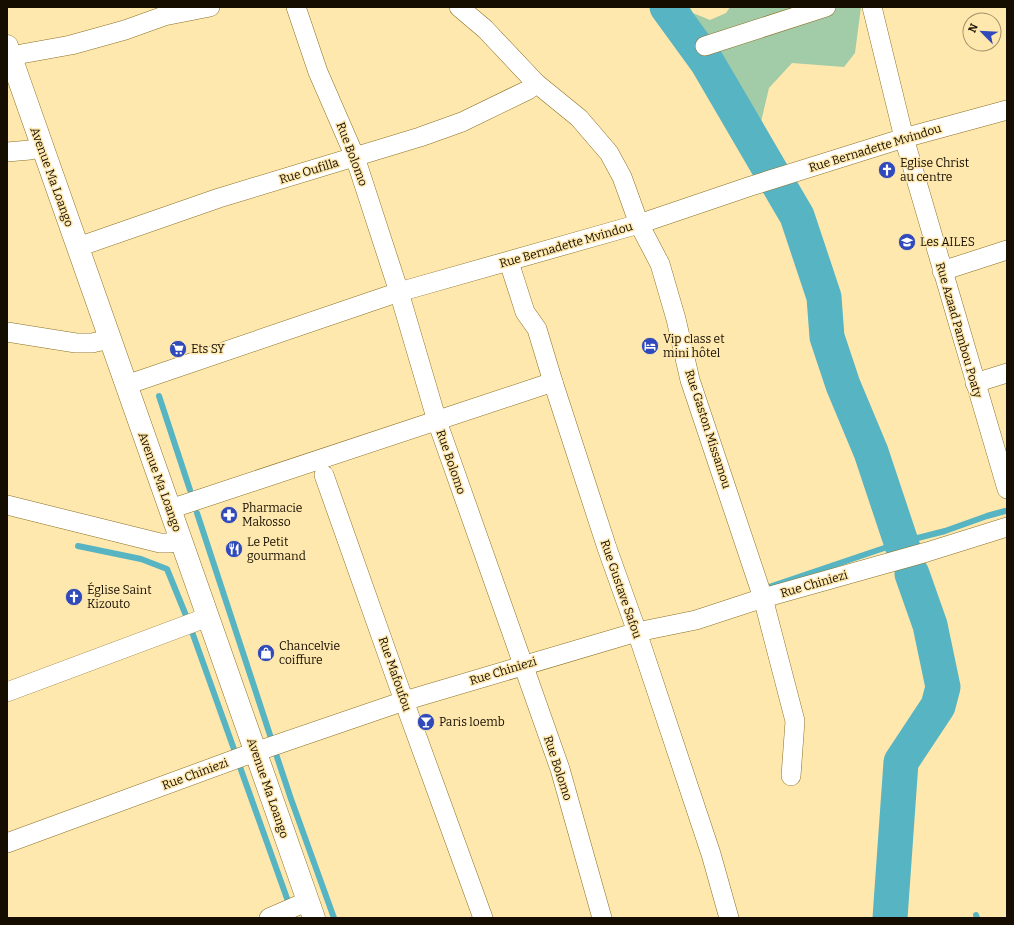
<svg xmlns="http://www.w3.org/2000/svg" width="1014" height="925" font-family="Bitter,serif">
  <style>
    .green { fill: #a2cba8 }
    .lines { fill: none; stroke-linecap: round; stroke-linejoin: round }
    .stream { stroke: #57b4c2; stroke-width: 6 }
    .river { stroke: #57b4c2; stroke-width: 35 }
    .minor-casing { stroke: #8a7025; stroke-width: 20 }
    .secondary-casing { stroke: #8a7025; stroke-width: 23 }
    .minor { stroke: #fff; stroke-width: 19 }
    .secondary { stroke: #fff; stroke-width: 22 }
    .labels { text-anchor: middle; stroke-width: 3; stroke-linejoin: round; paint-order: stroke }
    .street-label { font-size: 12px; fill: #150d00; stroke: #ffe8ae }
    .poi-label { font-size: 12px; fill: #150d00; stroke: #ffe8ae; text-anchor: start }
  </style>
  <rect width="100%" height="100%" fill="#ffe8ae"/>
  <path class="green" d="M 666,7 L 690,7 L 693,13 L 710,20 L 726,13 L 730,7 L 861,7 L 855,53 L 844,67 L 792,63 L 769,88 L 760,126 L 739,113 Z"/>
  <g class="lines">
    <g class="stream">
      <path d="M 159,396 L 190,490"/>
      <path d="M 197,513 L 271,738"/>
      <path d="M 78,546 L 141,559 L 167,569 L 187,618"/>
      <path d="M 766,588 L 902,542 L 945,531 L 987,516 L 1005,511"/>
      <path d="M 191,629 L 235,752"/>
      <path d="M 276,754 L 291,799 L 334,918"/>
      <path d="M 240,767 L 289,904"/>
      <path d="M 976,915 L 977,918"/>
    </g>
    <g class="river">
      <path d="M 667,7 L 707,62 L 797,216 L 824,297 L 827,337 L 843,385 L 871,452 L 903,548"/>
      <path d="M 890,918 L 901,762 L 938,706 L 943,687 L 930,625 L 912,574"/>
    </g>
    <defs>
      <g id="minor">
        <path d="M 296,7 L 318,72 L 355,157 L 399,292 L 437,421 L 560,769 L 602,918"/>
        <path d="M 459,7 L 485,29 L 536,83 L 579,118 L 609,153 L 622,177 L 639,224 L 660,264 L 676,319 L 690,380 L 763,598 L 795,721 L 791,776"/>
        <path d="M 872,7 L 904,138 L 1007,489"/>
        <path d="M 705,46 L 826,7"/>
        <path d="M 10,56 L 71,45 L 125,30 L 164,16 L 210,7"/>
        <path d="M 7,152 L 30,150 L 42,148"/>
        <path d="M 78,247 L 219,198 L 420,137 L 462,122 L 528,90 L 536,83"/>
        <path d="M 509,262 L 525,312 L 537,329 L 553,382 L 607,548 L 637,632 L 711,854 L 729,918"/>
        <path d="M 942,271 L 1007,250"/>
        <path d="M 7,332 L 76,343 L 92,343 L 110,339"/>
        <path d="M 975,383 L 1007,373"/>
        <path d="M 126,385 L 399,292 L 639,224 L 751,186 L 904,138 L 1007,110"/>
        <path d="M 324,475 L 404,701 L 483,918"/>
        <path d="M 7,505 L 160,543 L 170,543 L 180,538"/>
        <path d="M 170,509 L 553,382"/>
        <path d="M 7,692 L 208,617"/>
        <path d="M 7,843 L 255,752 L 404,701 L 637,632 L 696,620 L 763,598 L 927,552 L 1007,527"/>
        <path d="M 269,918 L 308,901"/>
      </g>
      <path id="secondary" d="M 7,46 C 108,337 212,627 314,918"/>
    </defs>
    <use href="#minor" class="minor-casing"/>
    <use href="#secondary" class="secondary-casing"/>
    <use href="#minor" class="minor"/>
    <use href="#secondary" class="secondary"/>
  </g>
  <defs>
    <symbol id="church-disc" viewBox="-11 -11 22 22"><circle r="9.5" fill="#314abb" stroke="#ffe8ae"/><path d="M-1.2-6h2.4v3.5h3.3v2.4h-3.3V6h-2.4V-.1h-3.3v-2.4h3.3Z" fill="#fff"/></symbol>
    <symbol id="school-disc" viewBox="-11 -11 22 22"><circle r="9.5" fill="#314abb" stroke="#ffe8ae"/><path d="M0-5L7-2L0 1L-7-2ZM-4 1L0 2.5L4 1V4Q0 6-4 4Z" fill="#fff"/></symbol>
    <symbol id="hotel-disc" viewBox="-11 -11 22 22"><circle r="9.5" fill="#314abb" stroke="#ffe8ae"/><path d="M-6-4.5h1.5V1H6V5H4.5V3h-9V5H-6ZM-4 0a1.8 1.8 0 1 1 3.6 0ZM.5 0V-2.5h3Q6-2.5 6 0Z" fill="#fff"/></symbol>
    <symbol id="supermarket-disc" viewBox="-11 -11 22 22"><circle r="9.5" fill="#314abb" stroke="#ffe8ae"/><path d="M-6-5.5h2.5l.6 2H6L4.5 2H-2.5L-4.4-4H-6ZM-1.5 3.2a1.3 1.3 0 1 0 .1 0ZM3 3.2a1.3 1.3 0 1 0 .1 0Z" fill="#fff"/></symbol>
    <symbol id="pharmacy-disc" viewBox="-11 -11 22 22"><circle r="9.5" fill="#314abb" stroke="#ffe8ae"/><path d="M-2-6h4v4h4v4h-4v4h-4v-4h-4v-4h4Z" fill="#fff"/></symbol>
    <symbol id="restaurant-disc" viewBox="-11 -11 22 22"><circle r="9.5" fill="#314abb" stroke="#ffe8ae"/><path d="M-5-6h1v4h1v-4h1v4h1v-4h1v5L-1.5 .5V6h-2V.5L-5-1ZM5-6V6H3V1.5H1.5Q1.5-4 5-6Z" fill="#fff"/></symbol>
    <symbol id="shop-disc" viewBox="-11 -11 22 22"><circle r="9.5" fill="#314abb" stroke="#ffe8ae"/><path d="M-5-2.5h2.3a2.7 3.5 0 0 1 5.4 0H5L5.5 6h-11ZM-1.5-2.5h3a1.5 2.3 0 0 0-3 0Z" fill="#fff"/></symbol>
    <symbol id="bar-disc" viewBox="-11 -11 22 22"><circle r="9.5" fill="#314abb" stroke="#ffe8ae"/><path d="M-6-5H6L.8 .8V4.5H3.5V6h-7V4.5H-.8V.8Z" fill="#fff"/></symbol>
  </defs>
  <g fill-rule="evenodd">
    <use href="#church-disc" x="877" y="160" width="20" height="20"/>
    <use href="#school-disc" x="897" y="232" width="20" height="20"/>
    <use href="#hotel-disc" x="640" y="336" width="20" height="20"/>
    <use href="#supermarket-disc" x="168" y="339" width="20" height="20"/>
    <use href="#pharmacy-disc" x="219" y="505" width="20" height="20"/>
    <use href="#restaurant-disc" x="224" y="539" width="20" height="20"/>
    <use href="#church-disc" x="64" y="587" width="20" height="20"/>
    <use href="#shop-disc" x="256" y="643" width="20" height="20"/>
    <use href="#bar-disc" x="416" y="712" width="20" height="20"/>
  </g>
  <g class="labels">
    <g class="street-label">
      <text transform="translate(875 148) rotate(-17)" y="4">Rue Bernadette Mvindou</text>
      <text transform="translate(352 154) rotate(69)" y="4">Rue Bolomo</text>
      <text transform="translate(309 171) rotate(-17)" y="4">Rue Oufilla</text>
      <text transform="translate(52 177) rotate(70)" y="4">Avenue Ma Loango</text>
      <text transform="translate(566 245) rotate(-16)" y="4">Rue Bernadette Mvindou</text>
      <text transform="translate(959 330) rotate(74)" y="4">Rue Azaad Pambou Poaty</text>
      <text transform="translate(708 429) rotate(72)" y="4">Rue Gaston Missamou</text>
      <text transform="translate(451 462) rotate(71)" y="4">Rue Bolomo</text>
      <text transform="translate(160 482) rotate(70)" y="4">Avenue Ma Loango</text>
      <text transform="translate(814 584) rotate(-16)" y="4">Rue Chiniezi</text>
      <text transform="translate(621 589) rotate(71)" y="4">Rue Gustave Safou</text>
      <text transform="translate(503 671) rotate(-17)" y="4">Rue Chiniezi</text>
      <text transform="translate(395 674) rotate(71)" y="4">Rue Mafoufou</text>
      <text transform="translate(558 768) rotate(72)" y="4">Rue Bolomo</text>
      <text transform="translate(195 774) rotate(-20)" y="4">Rue Chiniezi</text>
      <text transform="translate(268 788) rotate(71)" y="4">Avenue Ma Loango</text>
    </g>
    <g class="poi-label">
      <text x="900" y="167">Eglise Christ<tspan x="900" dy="14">au centre</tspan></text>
      <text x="920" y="246">Les AILES</text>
      <text x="663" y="343">Vip class et<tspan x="663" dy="14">mini hôtel</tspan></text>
      <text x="191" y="353">Ets SY</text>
      <text x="242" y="512">Pharmacie<tspan x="242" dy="14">Makosso</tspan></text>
      <text x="247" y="546">Le Petit<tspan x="247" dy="14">gourmand</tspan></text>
      <text x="87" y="594">Église Saint<tspan x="87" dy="14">Kizouto</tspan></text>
      <text x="279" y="650">Chancelvie<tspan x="279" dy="14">coiffure</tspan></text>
      <text x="439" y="726">Paris loemb</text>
    </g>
  </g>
  <rect width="1014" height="925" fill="none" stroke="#150d00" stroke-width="16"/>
  <g transform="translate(982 32) rotate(294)"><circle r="19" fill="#ffe8ae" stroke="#a19068"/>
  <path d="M0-3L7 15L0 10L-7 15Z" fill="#314abb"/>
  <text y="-6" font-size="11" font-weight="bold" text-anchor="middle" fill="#150d00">N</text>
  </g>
</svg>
